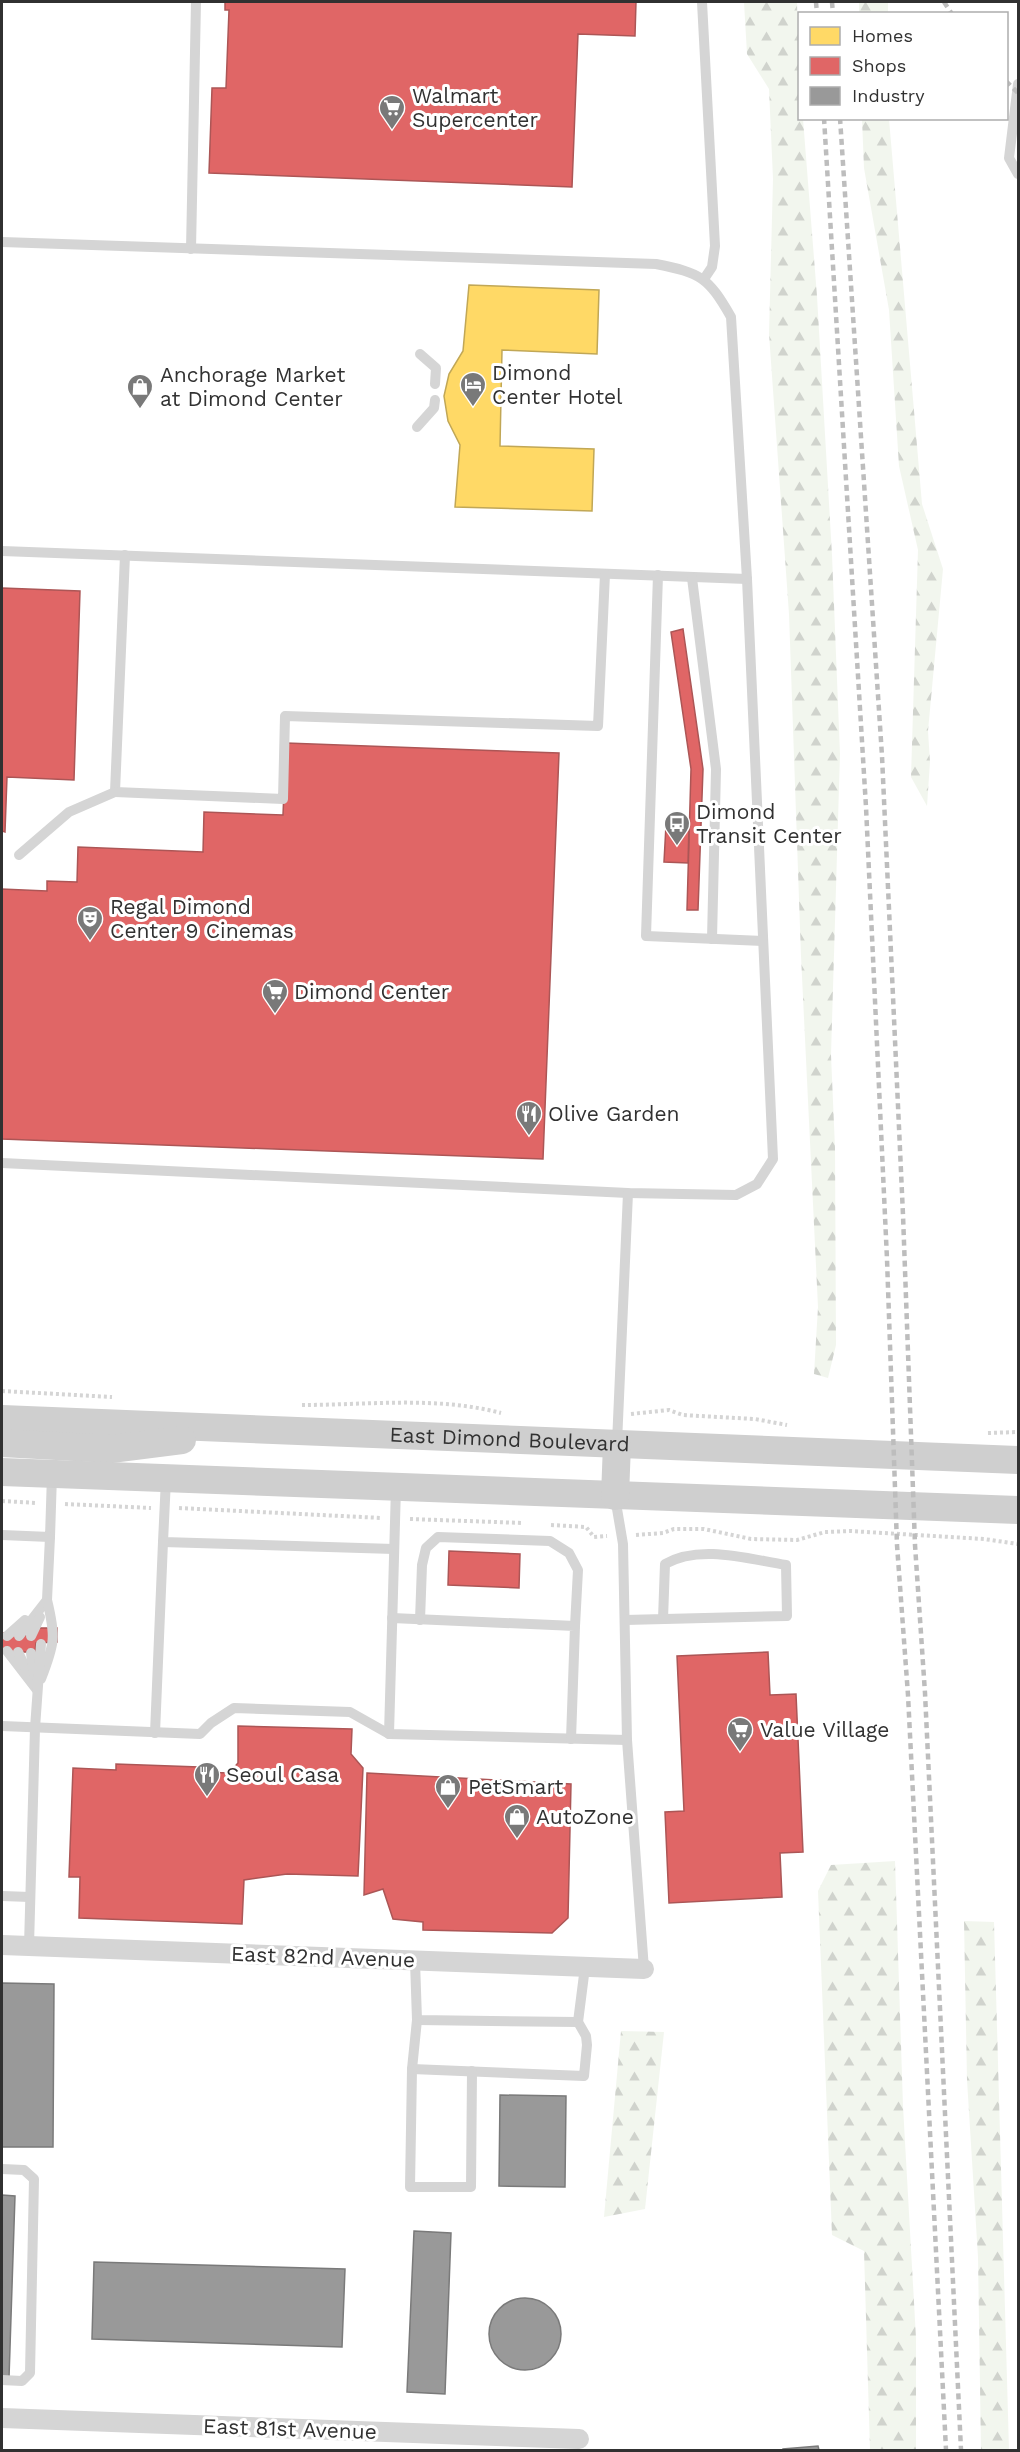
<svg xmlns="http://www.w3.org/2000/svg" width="1020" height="2452" font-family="'Work Sans',sans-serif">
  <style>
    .forest { fill: url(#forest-firs) }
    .homes { fill: #ffd966; stroke: #c1a756; stroke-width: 1.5 }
    .shops { fill: #e06666; stroke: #ac5656; stroke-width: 1.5 }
    .industry { fill: #999; stroke: #7a7a7a; stroke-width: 1.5 }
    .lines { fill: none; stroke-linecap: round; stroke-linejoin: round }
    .path { stroke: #d5d5d5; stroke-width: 4; stroke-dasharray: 3 3; stroke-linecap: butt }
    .service { stroke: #d5d5d5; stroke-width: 10 }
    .minor { stroke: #d5d5d5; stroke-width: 20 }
    .secondary { stroke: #cfcfcf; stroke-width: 28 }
    .rail { stroke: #bdbdbd; stroke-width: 4.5; stroke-dasharray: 6 4.5; stroke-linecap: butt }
    .labels { text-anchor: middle; stroke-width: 6; stroke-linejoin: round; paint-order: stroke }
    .poi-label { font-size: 21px; fill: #313131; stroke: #fff; text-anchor: start }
    .street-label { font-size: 21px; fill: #313131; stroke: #fff }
  </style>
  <defs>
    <pattern id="forest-firs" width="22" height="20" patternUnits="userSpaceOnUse" patternTransform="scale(1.5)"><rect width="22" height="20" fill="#f2f6ee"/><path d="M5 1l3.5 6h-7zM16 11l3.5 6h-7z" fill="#d0d3cd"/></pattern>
  </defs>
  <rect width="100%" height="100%" fill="#fff"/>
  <g class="forest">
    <path d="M 744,2 L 797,2 L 800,118 L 803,119 L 817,296 L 832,555 L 840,754 L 831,1055 L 835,1148 L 836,1345 L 828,1378 L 814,1374 L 818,1307 L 801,956 L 789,614 L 769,334 L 773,179 L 769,89 L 747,54 Z"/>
    <rect x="859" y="2" width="29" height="11"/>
    <path d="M 862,119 L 889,119 L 922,504 L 943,569 L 928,731 L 930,762 L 927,806 L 911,777 L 918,550 L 899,466 L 889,310 L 864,168 Z"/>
    <path d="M 895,1861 L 903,2106 L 916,2338 L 916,2450 L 870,2450 L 864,2251 L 832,2235 L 818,1891 L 831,1865 Z"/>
    <path d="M 964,1921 L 994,1922 L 1009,2450 L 981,2450 L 978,2257 L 967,2080 Z"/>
    <path d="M 621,2031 L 664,2032 L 645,2209 L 604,2217 Z"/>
  </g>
  <path class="homes" d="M 469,285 L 599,290 L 597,354 L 502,350 L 500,446 L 594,449 L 592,511 L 455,507 L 460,445 L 448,421 L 444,396 L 449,374 L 463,351 Z"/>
  <g class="shops">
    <path d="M 225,2 L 636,2 L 635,36 L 578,34 L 572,187 L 209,173 L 212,88 L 226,88 L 229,10 L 225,10 Z"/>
    <path d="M 2,588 L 80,591 L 74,780 L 7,777 L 5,832 L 2,831 Z"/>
    <path d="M 683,629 L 703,769 L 698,910 L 687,910 L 691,769 L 671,632 Z"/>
    <path d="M 286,743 L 559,753 L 543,1159 L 2,1139 L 2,889 L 47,891 L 47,881 L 77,882 L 78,847 L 203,852 L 204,812 L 283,815 Z"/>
    <path d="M 666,825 L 689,826 L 688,863 L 664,862 Z"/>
    <path d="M 449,1551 L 520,1554 L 519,1588 L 448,1585 Z"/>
    <path d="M 37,1628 L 57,1628 L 57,1642 L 36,1643 L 35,1652 L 2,1652 L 2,1633 L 31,1636 Z"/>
    <path d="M 768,1652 L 770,1695 L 796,1694 L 803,1852 L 780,1853 L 782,1897 L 669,1903 L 665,1812 L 684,1811 L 677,1656 Z"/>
    <path d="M 238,1726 L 352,1729 L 351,1754 L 363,1768 L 358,1876 L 287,1874 L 244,1880 L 242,1924 L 79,1918 L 80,1877 L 69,1877 L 73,1768 L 116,1770 L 116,1764 L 199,1767 L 199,1772 L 229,1773 L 238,1763 Z"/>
    <path d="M 367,1773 L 571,1784 L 568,1918 L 552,1933 L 423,1930 L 423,1922 L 393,1919 L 383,1889 L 364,1895 Z"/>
  </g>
  <g class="industry">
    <path d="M 2,1983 L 54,1984 L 53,2147 L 2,2147 Z"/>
    <path d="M 500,2095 L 566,2096 L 565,2187 L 499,2186 Z"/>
    <path d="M 2,2195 L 15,2196 L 9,2378 L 2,2377 Z"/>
    <path d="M 414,2231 L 451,2233 L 445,2394 L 407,2392 Z"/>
    <path d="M 94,2262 L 345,2269 L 342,2347 L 92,2339 Z"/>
    <circle cx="525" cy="2334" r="36"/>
    <path d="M 818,2446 L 819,2450 L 783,2450 L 783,2449 Z"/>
  </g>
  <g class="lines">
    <g class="path">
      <path d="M 2,1391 L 112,1397"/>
      <path d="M 302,1405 C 368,1405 437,1396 501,1413"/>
      <path d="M 631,1414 L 669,1410 L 683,1415 L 755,1419 L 787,1425"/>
      <path d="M 988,1433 L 1018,1432"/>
      <path d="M 2,1501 L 37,1503"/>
      <path d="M 65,1504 L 151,1508"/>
      <path d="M 179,1508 L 382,1518"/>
      <path d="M 410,1519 L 523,1523"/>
      <path d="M 551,1525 L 586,1527 L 594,1537 L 607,1536"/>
      <path d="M 636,1535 L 663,1533 L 674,1529 L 704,1529 L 751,1539 L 797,1540 L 825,1532 L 850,1531 L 984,1539 L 1018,1544"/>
    </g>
    <g class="service">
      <path d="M 702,2 L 715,246 L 712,267 L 704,279"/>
      <path d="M 1018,84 L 1009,158 L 1018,174"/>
      <path d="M 2,242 L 656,264 C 701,273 708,277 731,317 L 747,579 L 773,1159 L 757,1184 L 736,1195 L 628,1193 L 2,1163"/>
      <path d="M 191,249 L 196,2"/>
      <path d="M 420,354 L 436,368 L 435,384"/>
      <path d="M 417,427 L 434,408 L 435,400"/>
      <path d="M 2,551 L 747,579"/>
      <path d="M 125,555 L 115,792 L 283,799 L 285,716 L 598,726 L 605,574"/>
      <path d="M 658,575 L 646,936 L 763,941"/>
      <path d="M 692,578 L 716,769 L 712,939"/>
      <path d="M 19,855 L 69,812 L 115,792"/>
      <path d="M 617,1443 L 628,1193"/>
      <path d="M 166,1479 L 163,1542 L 394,1549"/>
      <path d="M 396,1487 L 389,1734 L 627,1740"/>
      <path d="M 615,1497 L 623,1544 L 627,1740 L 644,1969"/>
      <path d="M 2,1535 L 50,1537 L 52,1475"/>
      <path d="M 392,1618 L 575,1626 L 571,1739"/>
      <path d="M 420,1620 L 422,1565 L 426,1548 L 438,1537 L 550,1541 L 569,1553 L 578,1570 L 575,1626"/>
      <path d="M 625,1620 L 787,1616 L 786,1565 C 748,1559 700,1544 665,1564 L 663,1619"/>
      <path d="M 7,1636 L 25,1620"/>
      <path d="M 19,1636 L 47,1600 L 50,1537"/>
      <path d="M 31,1636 L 40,1617"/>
      <path d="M 7,1651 L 37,1690"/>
      <path d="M 18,1652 L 26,1669"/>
      <path d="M 31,1653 L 34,1675"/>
      <path d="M 41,1679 C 55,1643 56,1637 47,1600"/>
      <path d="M 2,1726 L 200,1734 L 211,1723 L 234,1708 L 350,1712 L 389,1734"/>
      <path d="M 155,1733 L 163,1542"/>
      <path d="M 2,1896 L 30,1897"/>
      <path d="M 29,1946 L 35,1728 L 41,1644"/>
      <path d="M 415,1961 L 417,2020 L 578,2022"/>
      <path d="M 417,2020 L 412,2069 L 584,2076 L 587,2045 L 586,2036 L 578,2022 L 585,1967"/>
      <path d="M 412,2069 L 410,2187 L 471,2187 L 472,2071"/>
      <path d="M 2,2169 L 24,2170 L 34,2179 L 30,2373 L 22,2381 L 2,2380"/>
    </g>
    <g class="minor">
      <path d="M 2,1945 L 644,1969"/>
      <path d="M 2,2418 L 579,2439"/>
    </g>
    <g class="secondary">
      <path id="s1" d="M 2,1419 L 1018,1460"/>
      <path d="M 2,1443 L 111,1449 L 182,1440"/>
      <path d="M 2,1472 L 1018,1510"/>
      <path d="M 615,1496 L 617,1444"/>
    </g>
    <g class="rail">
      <path d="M 816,2 L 817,14"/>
      <path d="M 832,2 L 833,14"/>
      <path d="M 944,2 L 952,14"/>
      <path d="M 1006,81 L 1018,93"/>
      <path d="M 824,118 L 866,807 L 887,1259 L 897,1545 L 908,1695 L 946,2450"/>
      <path d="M 840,118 L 882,756 L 903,1215 L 915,1545 L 925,1693 L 961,2450"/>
    </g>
  </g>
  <defs>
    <symbol id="supermarket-pin" viewBox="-11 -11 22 30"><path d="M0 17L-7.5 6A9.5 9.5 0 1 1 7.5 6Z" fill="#797979" stroke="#fff"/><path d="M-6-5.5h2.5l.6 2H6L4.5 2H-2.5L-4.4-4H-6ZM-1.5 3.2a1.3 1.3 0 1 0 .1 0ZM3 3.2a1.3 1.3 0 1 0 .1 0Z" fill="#fff"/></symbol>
    <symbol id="hotel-pin" viewBox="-11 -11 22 30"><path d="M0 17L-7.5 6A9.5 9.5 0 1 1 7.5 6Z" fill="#797979" stroke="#fff"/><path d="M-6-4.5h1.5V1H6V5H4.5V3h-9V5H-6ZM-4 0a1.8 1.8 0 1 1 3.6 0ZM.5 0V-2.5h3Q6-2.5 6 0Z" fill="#fff"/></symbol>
    <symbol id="shop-pin" viewBox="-11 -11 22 30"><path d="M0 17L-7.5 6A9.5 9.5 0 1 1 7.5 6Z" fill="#797979" stroke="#fff"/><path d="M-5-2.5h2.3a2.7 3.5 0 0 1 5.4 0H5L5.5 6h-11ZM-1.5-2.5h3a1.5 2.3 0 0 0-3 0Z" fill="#fff"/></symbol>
    <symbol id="bus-pin" viewBox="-11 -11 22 30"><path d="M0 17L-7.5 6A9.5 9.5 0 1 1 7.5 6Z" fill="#797979" stroke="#fff"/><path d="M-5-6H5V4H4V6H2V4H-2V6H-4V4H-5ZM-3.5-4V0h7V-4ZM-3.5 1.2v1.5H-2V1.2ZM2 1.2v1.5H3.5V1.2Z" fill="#fff"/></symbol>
    <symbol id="theatre-pin" viewBox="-11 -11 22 30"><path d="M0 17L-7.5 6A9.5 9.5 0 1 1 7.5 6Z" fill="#797979" stroke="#fff"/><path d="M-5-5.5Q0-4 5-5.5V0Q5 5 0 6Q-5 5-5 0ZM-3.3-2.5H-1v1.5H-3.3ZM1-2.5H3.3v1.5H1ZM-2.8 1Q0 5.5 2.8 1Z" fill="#fff"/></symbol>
    <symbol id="restaurant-pin" viewBox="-11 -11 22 30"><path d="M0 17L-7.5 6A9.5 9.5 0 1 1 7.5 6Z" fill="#797979" stroke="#fff"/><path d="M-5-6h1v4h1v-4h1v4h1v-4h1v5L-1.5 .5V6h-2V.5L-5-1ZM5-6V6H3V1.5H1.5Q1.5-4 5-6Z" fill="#fff"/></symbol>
  </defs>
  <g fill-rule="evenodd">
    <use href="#supermarket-pin" x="377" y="93" width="30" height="40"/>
    <use href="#hotel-pin" x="458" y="370" width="30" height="40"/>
    <use href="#shop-pin" x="125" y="372" width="30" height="40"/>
    <use href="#bus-pin" x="662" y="809" width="30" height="40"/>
    <use href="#theatre-pin" x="75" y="904" width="30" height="40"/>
    <use href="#supermarket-pin" x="260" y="977" width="30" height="40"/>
    <use href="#restaurant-pin" x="514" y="1099" width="30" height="40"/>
    <use href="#supermarket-pin" x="725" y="1715" width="30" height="40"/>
    <use href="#restaurant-pin" x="192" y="1760" width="30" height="40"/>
    <use href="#shop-pin" x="433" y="1772" width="30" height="40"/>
    <use href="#shop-pin" x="502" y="1802" width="30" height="40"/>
  </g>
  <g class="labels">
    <g class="poi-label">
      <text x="412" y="103">Walmart<tspan x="412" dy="24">Supercenter</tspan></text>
      <text x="492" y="380">Dimond<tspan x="492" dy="24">Center Hotel</tspan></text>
      <text x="160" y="382">Anchorage Market<tspan x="160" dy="24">at Dimond Center</tspan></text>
      <text x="696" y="819">Dimond<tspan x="696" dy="24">Transit Center</tspan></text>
      <text x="110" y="914">Regal Dimond<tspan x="110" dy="24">Center 9 Cinemas</tspan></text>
      <text x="294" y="999">Dimond Center</text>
      <text x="548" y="1121">Olive Garden</text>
      <text x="760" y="1737">Value Village</text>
      <text x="226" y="1782">Seoul Casa</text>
      <text x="468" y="1794">PetSmart</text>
      <text x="536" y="1824">AutoZone</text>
    </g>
    <g class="street-label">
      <text dy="7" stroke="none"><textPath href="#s1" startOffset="508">East Dimond Boulevard</textPath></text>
      <text transform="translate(323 1957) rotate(2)" y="7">East 82nd Avenue</text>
      <text transform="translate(290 2429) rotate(2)" y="7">East 81st Avenue</text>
    </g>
  </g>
  <rect width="1020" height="2452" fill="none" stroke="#313131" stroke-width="6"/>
  <rect x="798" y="12" width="210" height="108" fill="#ffffff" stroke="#adadad" stroke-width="1.5"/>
  <rect x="810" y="27" width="30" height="18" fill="#ffd966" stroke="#adadad" stroke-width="1.5"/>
  <text x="852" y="42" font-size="18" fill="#313131">Homes</text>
  <rect x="810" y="57" width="30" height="18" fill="#e06666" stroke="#adadad" stroke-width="1.5"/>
  <text x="852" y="72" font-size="18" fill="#313131">Shops</text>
  <rect x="810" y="87" width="30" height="18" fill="#999999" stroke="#adadad" stroke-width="1.5"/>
  <text x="852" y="102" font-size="18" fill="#313131">Industry</text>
</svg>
